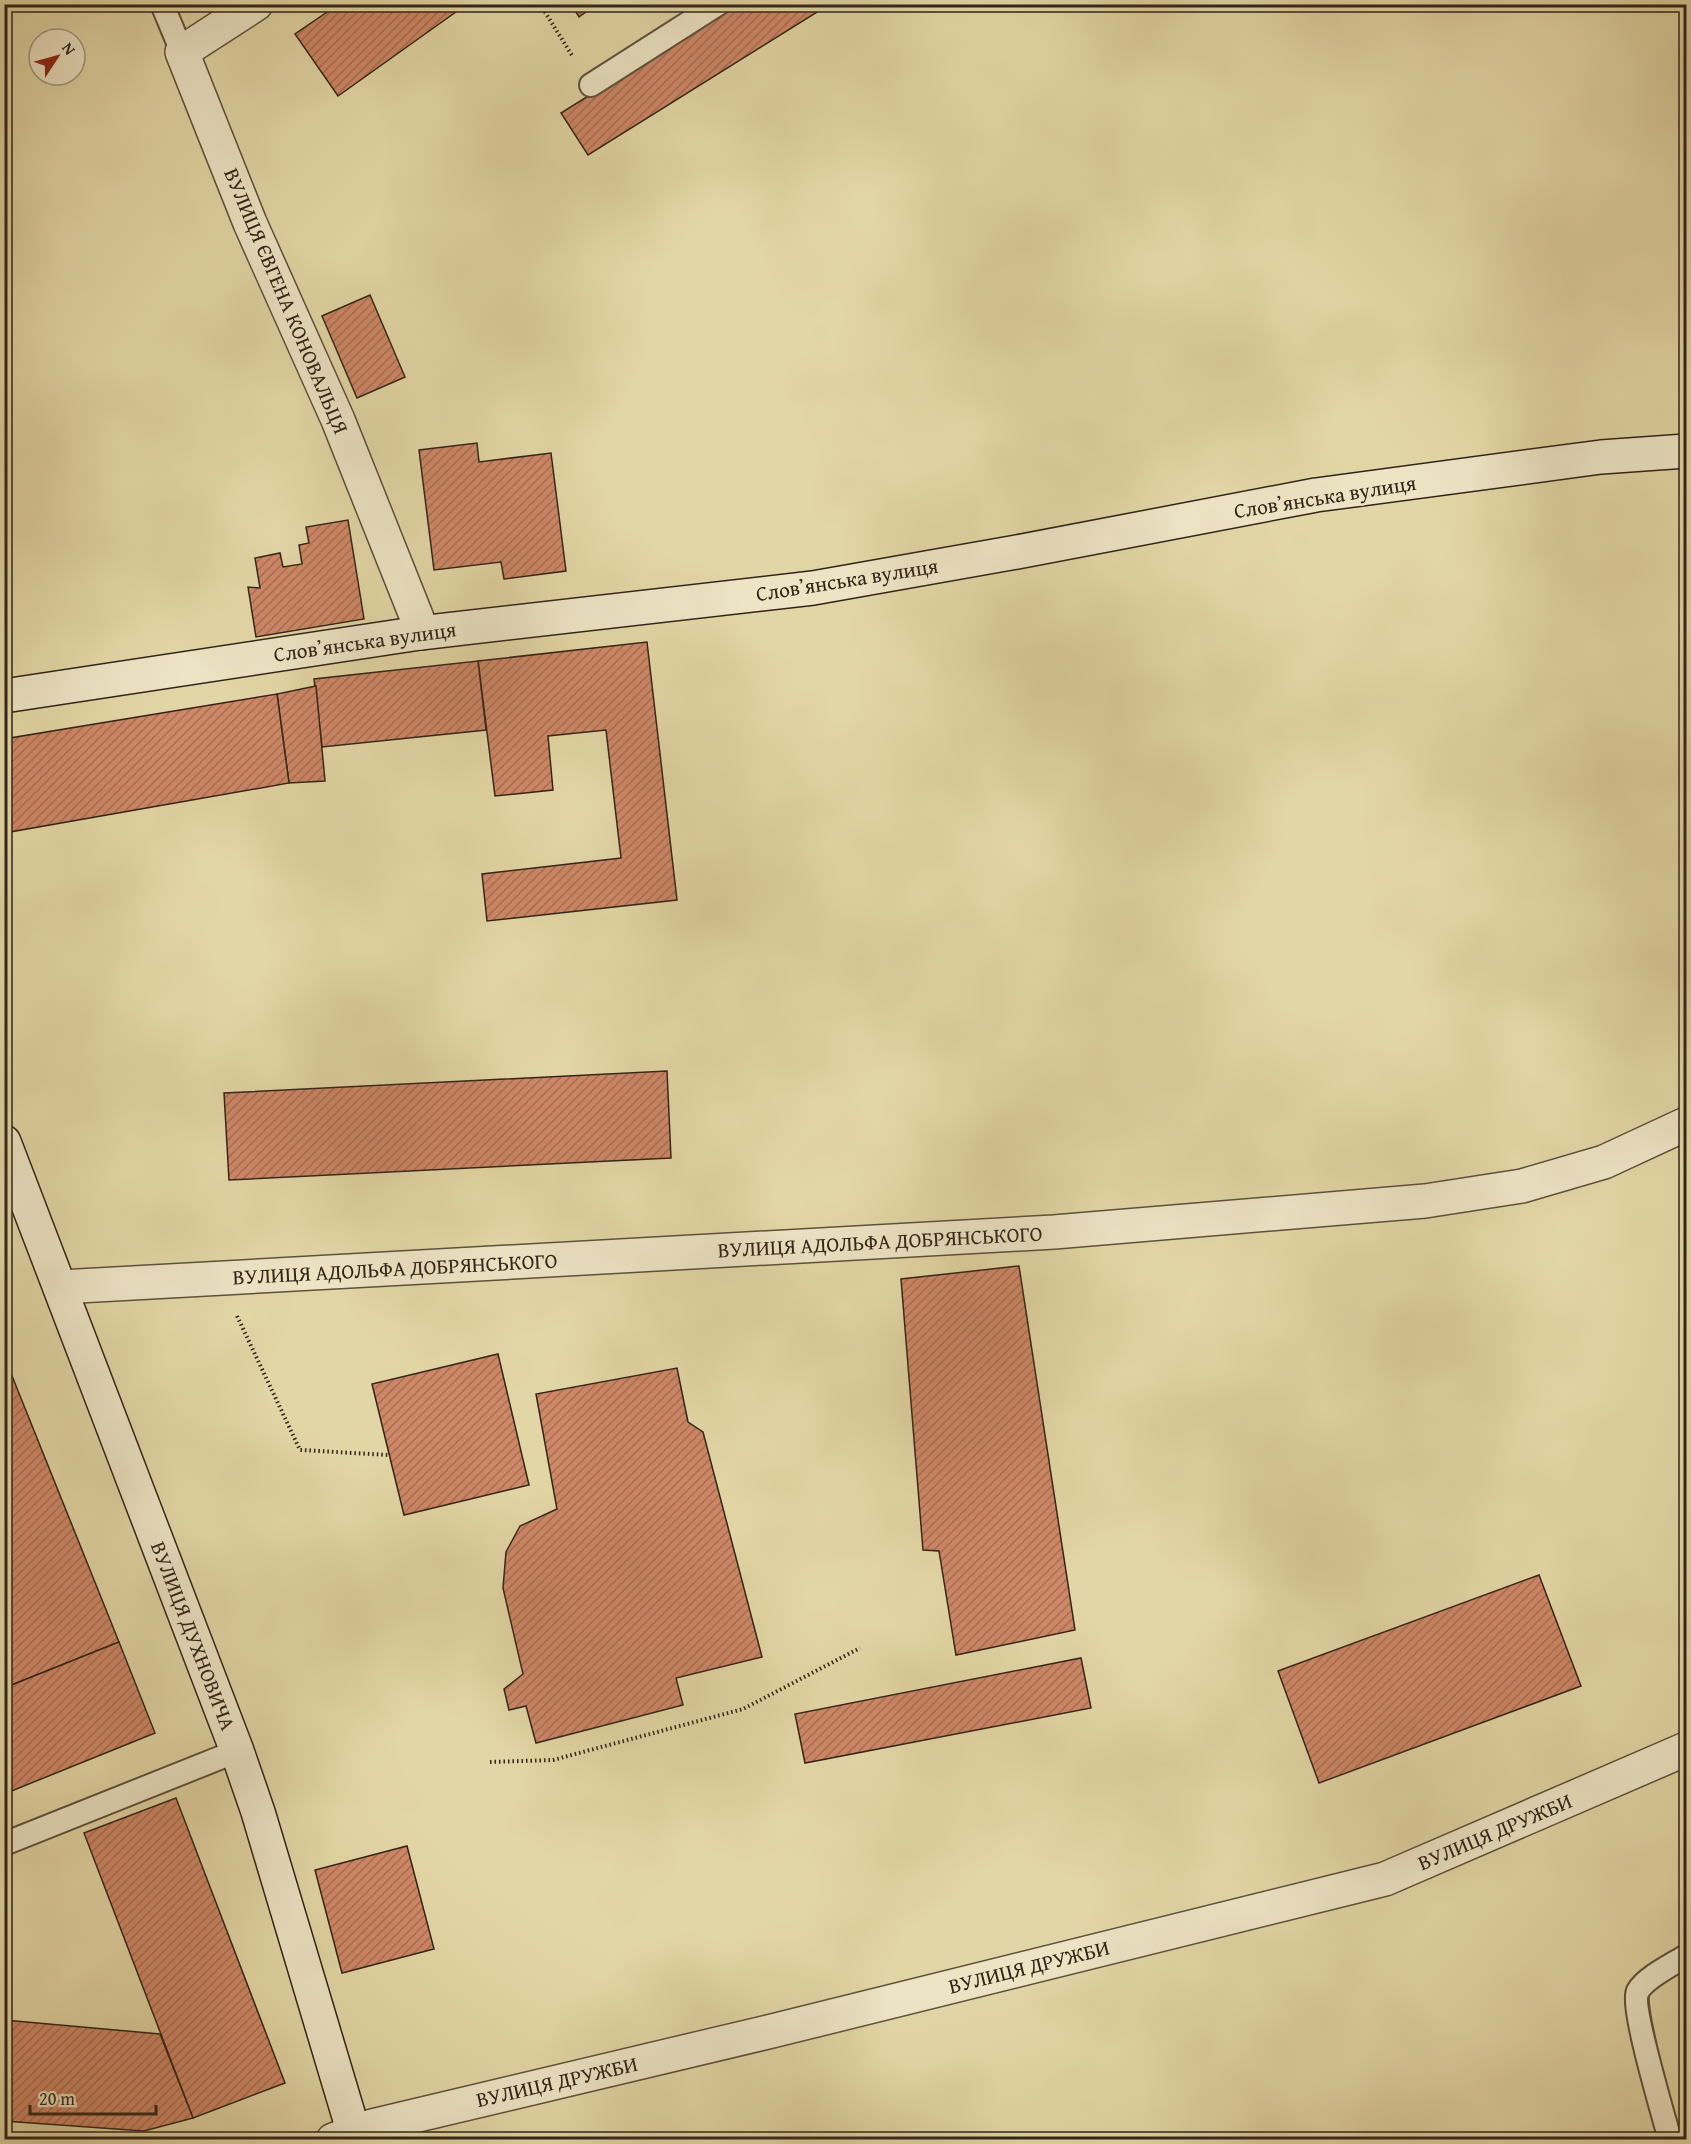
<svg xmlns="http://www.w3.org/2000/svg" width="1691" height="2144" font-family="'Gentium Book Plus',serif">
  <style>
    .building { fill: url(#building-hatch); stroke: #322518; stroke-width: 1.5 }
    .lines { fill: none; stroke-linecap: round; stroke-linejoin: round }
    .lane-casing { stroke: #5e513c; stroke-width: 26 }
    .street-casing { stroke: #5e513c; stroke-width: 36 }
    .secondary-casing { stroke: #322518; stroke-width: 36 }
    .path { stroke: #322518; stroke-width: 4; stroke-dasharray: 1.5 3; stroke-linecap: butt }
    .lane { stroke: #ede4c5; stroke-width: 22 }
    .street { stroke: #ede4c5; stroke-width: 33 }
    .secondary { stroke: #ede4c5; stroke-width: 33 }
    .labels { text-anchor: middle; stroke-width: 5; stroke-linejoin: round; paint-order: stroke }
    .street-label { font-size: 21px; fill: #322518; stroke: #ede4c5 }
  </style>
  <defs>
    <pattern id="building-hatch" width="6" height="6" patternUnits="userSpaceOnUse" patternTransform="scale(1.5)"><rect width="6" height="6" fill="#ce8767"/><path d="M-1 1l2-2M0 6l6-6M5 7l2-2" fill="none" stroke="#a86e54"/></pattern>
  </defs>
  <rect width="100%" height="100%" fill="#e3d6a6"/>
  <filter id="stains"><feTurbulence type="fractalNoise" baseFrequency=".00333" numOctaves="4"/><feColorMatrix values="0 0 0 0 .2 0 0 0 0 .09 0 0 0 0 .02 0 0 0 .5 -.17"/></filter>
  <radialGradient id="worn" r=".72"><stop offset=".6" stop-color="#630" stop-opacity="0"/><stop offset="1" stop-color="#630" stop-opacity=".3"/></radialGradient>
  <g class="building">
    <path d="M 339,4 L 467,4 L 338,96 L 295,34 Z"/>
    <path d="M 571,4 L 597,4 L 579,17 Z"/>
    <path d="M 735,4 L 830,4 L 588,155 L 561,113 Z"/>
    <path d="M 370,295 L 405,377 L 357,398 L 322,316 Z"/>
    <path d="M 477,443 L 479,462 L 551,453 L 566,571 L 504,579 L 501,562 L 434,570 L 419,450 Z"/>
    <path d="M 348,520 L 364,619 L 256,637 L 248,587 L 260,588 L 255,558 L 280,553 L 283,567 L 302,564 L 299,545 L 309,543 L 306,527 Z"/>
    <path d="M 647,642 L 677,900 L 487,921 L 482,874 L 621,858 L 606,730 L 548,736 L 553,790 L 495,796 L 478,661 Z"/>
    <path d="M 478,661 L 486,730 L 322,747 L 314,679 Z"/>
    <path d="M 316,686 L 325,781 L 289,783 L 277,694 Z"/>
    <path d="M 277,694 L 289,783 L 4,833 L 4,739 Z"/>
    <path d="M 667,1071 L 671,1158 L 229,1180 L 224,1093 Z"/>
    <path d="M 1019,1266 L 1075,1630 L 956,1655 L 939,1551 L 923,1550 L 901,1279 Z"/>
    <path d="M 498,1354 L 529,1485 L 404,1515 L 372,1384 Z"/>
    <path d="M 4,1356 L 119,1642 L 4,1688 Z"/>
    <path d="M 677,1368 L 688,1422 L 703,1432 L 762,1657 L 676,1678 L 683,1705 L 536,1743 L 526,1706 L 509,1710 L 504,1689 L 523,1674 L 503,1588 L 506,1552 L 520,1526 L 557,1509 L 536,1394 Z"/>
    <path d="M 1539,1575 L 1581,1686 L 1319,1783 L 1278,1671 Z"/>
    <path d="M 119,1642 L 155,1733 L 9,1792 L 4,1781 L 4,1688 Z"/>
    <path d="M 1081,1658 L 1091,1708 L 805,1763 L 795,1714 Z"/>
    <path d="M 176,1798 L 285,2083 L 193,2118 L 84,1833 Z"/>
    <path d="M 407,1846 L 434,1949 L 342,1973 L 315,1870 Z"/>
    <path d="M 4,2020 L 160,2034 L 193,2118 L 144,2131 L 4,2121 Z"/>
  </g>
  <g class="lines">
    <defs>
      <g id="lane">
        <path d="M 162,4 L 182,52"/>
        <path d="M 591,85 L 718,4"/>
        <path d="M 4,1844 L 237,1751"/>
        <path d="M 1670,2140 C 1664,2117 1630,2005 1638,1991 C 1645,1978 1673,1964 1686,1956"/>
      </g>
      <g id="street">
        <path d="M 256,4 L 182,52 L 250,223 L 338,420 L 417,618 L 420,633"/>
        <path d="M 60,1287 L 1054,1232 L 1425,1201 L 1522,1186 L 1604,1162 L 1686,1124"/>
        <path d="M 333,2140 L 372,2126 L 772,2031 L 1385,1879 L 1686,1749"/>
      </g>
      <g id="secondary">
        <path d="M 4,696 L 420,633 L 813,588 L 1017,552 L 1316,495 L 1601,457 L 1686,451"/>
        <path d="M 4,1142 L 237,1751 L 258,1812 L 356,2140"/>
      </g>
    </defs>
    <use href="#lane" class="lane-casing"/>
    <use href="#street" class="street-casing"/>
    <use href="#secondary" class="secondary-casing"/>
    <g class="path">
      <path d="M 540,4 L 573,57"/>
      <path d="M 237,1316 L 300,1450 L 389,1455"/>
      <path d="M 490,1762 L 553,1760 L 743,1709 L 860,1648"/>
    </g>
    <use href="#lane" class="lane"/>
    <use href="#street" class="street"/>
    <use href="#secondary" class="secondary"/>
  </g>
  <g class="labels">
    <g class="street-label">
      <text transform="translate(286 301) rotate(67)" y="7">ВУЛИЦЯ ЄВГЕНА КОНОВАЛЬЦЯ</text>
      <text transform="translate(1325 497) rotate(-9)" y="7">Словʼянська вулиця</text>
      <text transform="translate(847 580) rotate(-9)" y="7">Словʼянська вулиця</text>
      <text transform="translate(365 642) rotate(-8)" y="7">Словʼянська вулиця</text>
      <text transform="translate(880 1242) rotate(-3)" y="7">ВУЛИЦЯ АДОЛЬФА ДОБРЯНСЬКОГО</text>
      <text transform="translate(395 1269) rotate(-3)" y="7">ВУЛИЦЯ АДОЛЬФА ДОБРЯНСЬКОГО</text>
      <text transform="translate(193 1636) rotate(69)" y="7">ВУЛИЦЯ ДУХНОВИЧА</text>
      <text transform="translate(1495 1832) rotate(-23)" y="7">ВУЛИЦЯ ДРУЖБИ</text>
      <text transform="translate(1029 1967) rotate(-14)" y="7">ВУЛИЦЯ ДРУЖБИ</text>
      <text transform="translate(557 2082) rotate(-13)" y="7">ВУЛИЦЯ ДРУЖБИ</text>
    </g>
  </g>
  <rect width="1691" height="2144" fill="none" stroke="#e3d6a6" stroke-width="24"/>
  <rect x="6" y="6" width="1679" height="2132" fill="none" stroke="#322518" stroke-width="3"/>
  <rect x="12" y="12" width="1667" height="2120" fill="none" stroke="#322518" stroke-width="1.5"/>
  <g transform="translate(57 57) rotate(54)"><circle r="28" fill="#ede4c5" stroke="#a29880" stroke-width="1.5"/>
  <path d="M0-4.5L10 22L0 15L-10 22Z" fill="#8f2418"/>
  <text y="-9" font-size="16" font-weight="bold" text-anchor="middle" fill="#322518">N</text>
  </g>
  <path d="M30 2105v9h126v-9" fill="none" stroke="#322518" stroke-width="3"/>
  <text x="39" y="2105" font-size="18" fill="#322518" stroke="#ede4c5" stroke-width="4.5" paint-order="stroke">20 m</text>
  <rect width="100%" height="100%" filter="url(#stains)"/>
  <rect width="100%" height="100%" fill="url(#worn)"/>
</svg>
